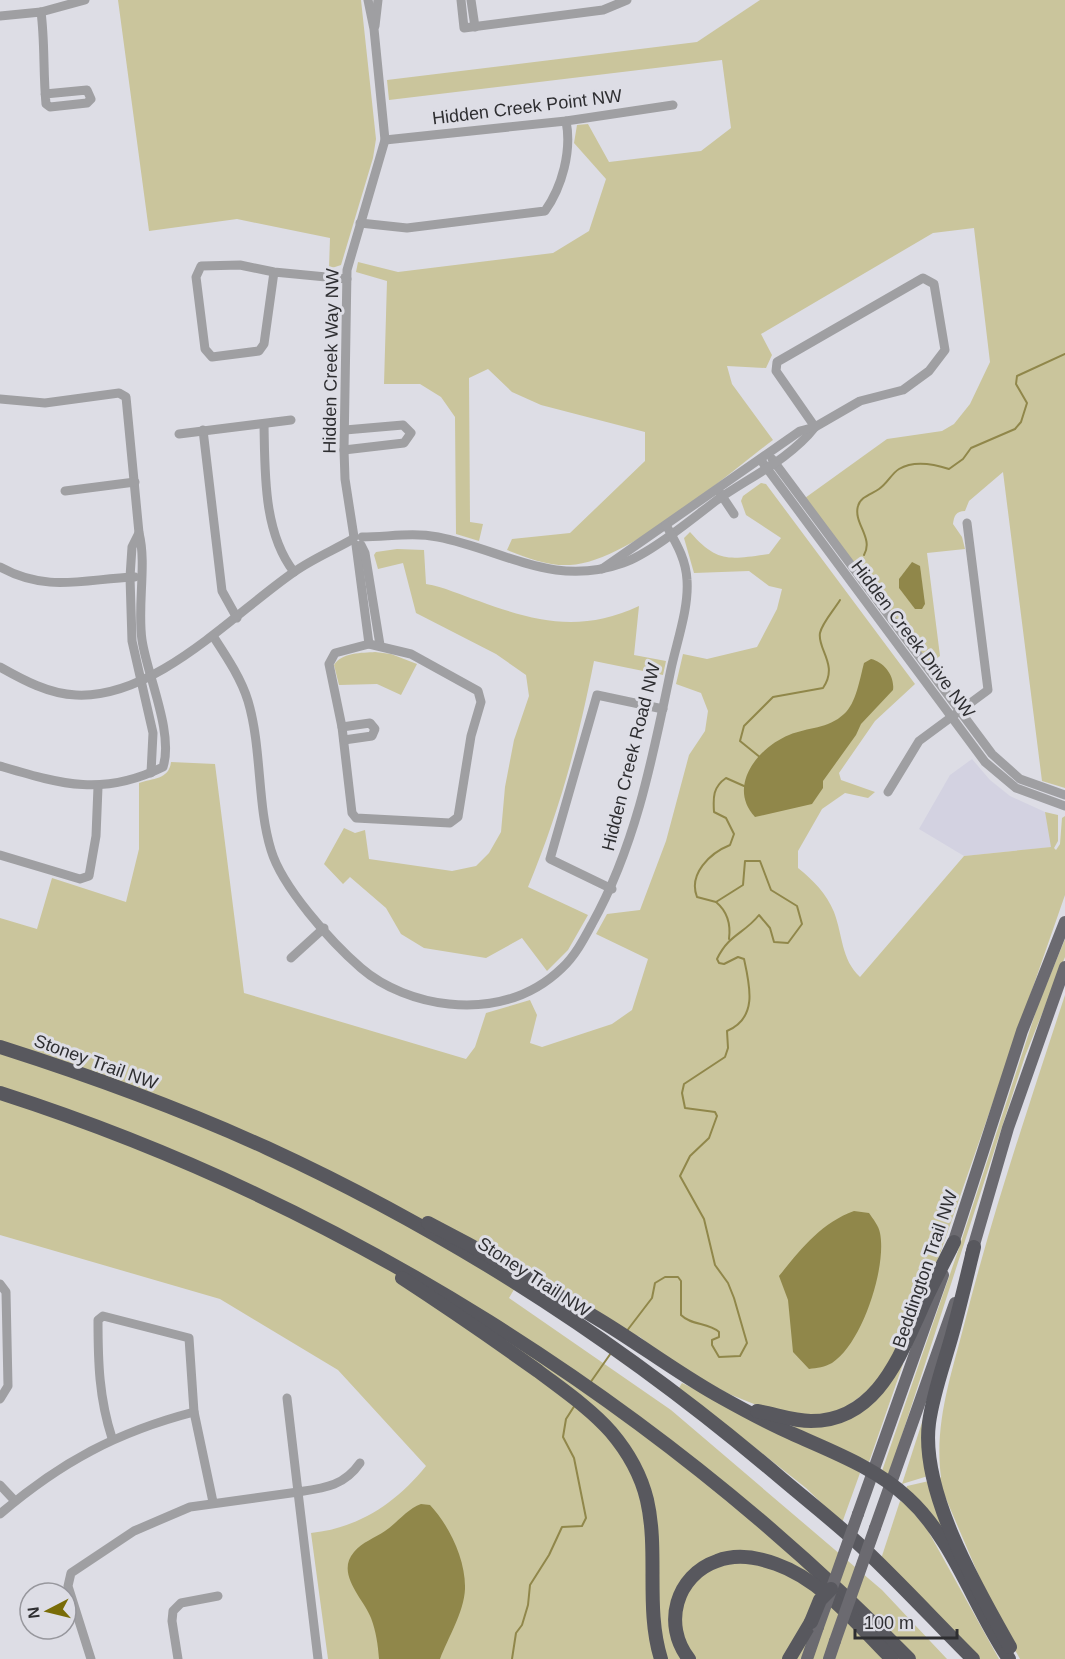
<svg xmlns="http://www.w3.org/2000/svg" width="1065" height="1659" font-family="Arial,sans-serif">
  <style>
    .built { fill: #d3d2e1 }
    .green { fill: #cac59c }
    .water { fill: #90874a }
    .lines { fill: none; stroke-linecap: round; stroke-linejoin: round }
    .stream { stroke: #90874a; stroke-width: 2 }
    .minor { stroke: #9f9fa2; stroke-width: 9 }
    .major { stroke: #6b6a70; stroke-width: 12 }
    .highway { stroke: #58585e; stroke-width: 14 }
    .major-bridge { stroke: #6b6a70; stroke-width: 12 }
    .highway-bridge { stroke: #58585e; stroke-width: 14 }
    .labels { text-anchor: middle; stroke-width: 6; stroke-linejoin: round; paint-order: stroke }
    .street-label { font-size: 18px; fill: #2e2e31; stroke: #dddde5 }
  </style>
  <rect width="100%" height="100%" fill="#dddde5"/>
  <path class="built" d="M 972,759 L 990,780 L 1010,796 L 1045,812 L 1052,847 L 964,856 L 919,829 L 950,775 Z"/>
  <g class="green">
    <path d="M 118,0 L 361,0 L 376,139 L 373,158 L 341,265 L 329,269 L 330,238 L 237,219 L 149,231 Z"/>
    <path d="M 760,0 L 1065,0 L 1065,788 L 1042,781 L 1003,472 L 969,501 L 965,511 C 956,511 954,516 953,524 L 962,537 L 965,549 L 927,553 L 940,656 L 929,664 L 805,498 L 887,439 L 942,431 L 954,424 L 970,404 L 990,362 L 974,228 L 933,233 L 761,334 L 772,355 L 766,368 L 727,366 L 732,384 L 773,440 C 725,476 628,562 570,565 C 548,566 528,558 507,550 L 512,539 L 570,533 L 645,461 L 645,432 L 541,405 L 512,392 L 488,369 L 469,378 L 470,522 L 483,524 L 479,541 L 456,534 L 455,417 L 441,397 L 420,384 L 384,384 L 387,281 L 356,272 L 358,262 L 398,272 L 553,253 L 589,231 L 606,179 L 574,143 L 577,125 L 588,124 L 609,162 L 701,151 L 731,128 L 722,60 L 389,100 L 387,80 L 697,42 Z"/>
    <path d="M 761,483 L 766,484 L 915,684 L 875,721 L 839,773 L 841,780 L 875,792 L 868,798 L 845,793 L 822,809 L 798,851 L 798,868 C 814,881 826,893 834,912 C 843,936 841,959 860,977 L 964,856 L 1051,847 L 1045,812 L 1058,815 L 1058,841 L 1054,848 L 1056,850 L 1060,844 L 1062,818 L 1065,816 L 1065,895 L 940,1254 L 895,1356 L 875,1386 L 843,1409 L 817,1416 L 769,1410 L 729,1394 L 672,1363 L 640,1337 L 611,1324 L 526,1269 L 509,1298 L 671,1410 L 882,1590 L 947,1659 L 328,1659 L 311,1533 C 359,1528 396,1503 426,1466 L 338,1370 L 220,1299 L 0,1235 L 0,918 L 37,929 L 52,878 L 126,902 L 139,849 L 139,783 C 152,778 169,780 171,762 L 215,764 L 244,993 L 466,1059 L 475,1047 L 486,1013 L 530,1000 L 537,1015 L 530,1043 L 542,1047 L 612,1024 L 632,1010 L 648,959 L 596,934 L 607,914 L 640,910 L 666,841 L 689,755 L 705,731 L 708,711 L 701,693 L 676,684 L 683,654 L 707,659 L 757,647 L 777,609 L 782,589 L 769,586 L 749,571 L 694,573 L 684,538 L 690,532 C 718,564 730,559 769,554 L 781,538 L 746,515 L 741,501 L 743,496 Z"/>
    <path d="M 397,549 L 424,550 L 426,584 C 444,587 461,595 479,601 C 536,622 581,633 639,606 L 634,655 L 666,661 L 663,675 L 594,661 C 578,742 560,810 528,887 L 588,915 L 568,950 L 547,971 L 522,938 L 486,958 L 424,948 L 401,934 L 386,908 L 350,877 L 343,884 L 324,864 L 344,828 L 355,833 L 365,830 L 369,859 L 452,871 L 476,866 L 489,853 L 501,832 L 505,787 L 514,740 L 529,696 L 526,675 L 496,654 L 416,613 L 403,563 L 378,569 L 374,555 L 376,552 Z"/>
    <path d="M 375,652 L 391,654 L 417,664 L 401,695 L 377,684 L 339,685 L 334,665 C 342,652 362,653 375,652 Z"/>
    <path d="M 1065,939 L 1065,957 L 1025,1056 L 889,1475 L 882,1471 L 958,1251 L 1038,1005 Z"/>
    <path d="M 1065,995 L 1065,1659 L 1020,1659 L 996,1616 L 938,1480 L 941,1477 C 934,1424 951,1376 964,1325 C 992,1214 1029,1105 1065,995 Z"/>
    <path d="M 900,1364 L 903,1364 L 869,1462 L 793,1427 L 794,1424 L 837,1420 Z"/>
    <path d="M 682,1383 L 855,1468 L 860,1473 L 842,1523 L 806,1488 L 679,1388 Z"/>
    <path d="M 927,1407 L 928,1476 L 902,1484 Z"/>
    <path d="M 929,1481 L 952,1543 L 906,1489 L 907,1486 Z"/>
    <path d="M 900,1501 L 905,1503 L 927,1529 L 999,1659 L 980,1659 L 881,1559 Z"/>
  </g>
  <g class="water">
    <path d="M 912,562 L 920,566 L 925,604 L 922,609 L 915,609 L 899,588 L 899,579 Z"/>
    <path d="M 871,659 C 884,662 895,676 893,690 L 861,724 L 856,735 L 823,781 L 823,788 L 812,804 L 755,817 C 727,787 757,748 789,735 C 808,727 828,729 844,714 C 856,704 860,678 864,663 Z"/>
    <path d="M 854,1211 L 869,1213 C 873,1219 879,1226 880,1233 C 887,1267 862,1344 832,1363 C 825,1367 817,1368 809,1369 L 793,1352 L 788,1300 L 779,1276 C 801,1249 821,1223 854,1211 Z"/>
    <path d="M 421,1504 L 430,1505 C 449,1525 466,1560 465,1589 C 464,1612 448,1638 440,1659 L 379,1659 C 378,1645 376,1631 371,1618 C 364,1599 335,1574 354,1552 C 362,1542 375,1538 385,1531 C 397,1523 407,1509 421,1504 Z"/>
  </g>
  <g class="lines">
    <g class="stream">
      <path d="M 864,555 C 874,538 853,523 858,506 C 860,497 872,494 879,489 C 887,484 892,473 899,469 C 914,460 934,464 949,469 L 963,459 L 971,448 L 1015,429 L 1021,422 L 1027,403 L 1016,384 L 1017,376 L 1065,354"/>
      <path d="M 761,758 L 740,741 L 744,726 L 773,697 L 823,688 C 839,665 817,649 820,633 C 822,623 834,610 840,600"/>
      <path d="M 716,902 C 728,912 731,924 729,939"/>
      <path d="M 626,1332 L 652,1298 L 655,1283 L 665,1277 L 678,1277 L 681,1281 L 681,1315 C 692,1326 708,1322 719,1332 L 719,1337 L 712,1340 L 712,1345 L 719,1357 L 740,1356 L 747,1343 L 734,1298 L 728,1283 L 715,1265 L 704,1219 L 680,1176 L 690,1156 L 709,1138 L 717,1116 L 715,1112 L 685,1108 L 682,1093 L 684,1084 L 725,1057 L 728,1048 L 727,1031 C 758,1018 750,986 744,959 L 738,957 L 724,964 L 719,963 L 717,959 C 729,934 744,934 759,915 L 770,928 L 774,942 L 788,943 L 802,924 L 797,906 L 771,890 L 760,861 L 745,861 L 743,885 L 716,902 L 697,897 C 688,874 710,853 730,845 L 734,834 L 726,818 L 714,812 C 713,797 713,787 726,778 L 744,786"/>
      <path d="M 590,1383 L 611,1353"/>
      <path d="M 512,1659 L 516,1633 L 522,1625 L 528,1605 L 530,1585 L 549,1555 L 562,1527 L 582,1526 L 586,1518 L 574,1458 L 563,1437 L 566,1419 L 575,1405"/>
    </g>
    <g class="minor">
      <path d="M 461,0 L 464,28 L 603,10 L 627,0"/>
      <path d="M 471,0 L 475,27"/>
      <path d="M 41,12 C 45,42 43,73 46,104 L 50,107 L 87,103 L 91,99 L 87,90 L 45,94"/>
      <path d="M 0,16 L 41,12 L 85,0"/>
      <path d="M 375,26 L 378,0"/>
      <path d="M 385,140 L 566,121 L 673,105"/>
      <path d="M 360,223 L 407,228 L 545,211 C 562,187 572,151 566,121"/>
      <path d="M 274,272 L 264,344 L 259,351 L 212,357 L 205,349 L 196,277 L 201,266 L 240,265 L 274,272 L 347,279"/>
      <path d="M 0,399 L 45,403 L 119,393 L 126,397 L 139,533 C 147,564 137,606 142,640 C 147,675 174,733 163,767 C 102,797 61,784 0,766"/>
      <path d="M 264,424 C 265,472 263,532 294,572"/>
      <path d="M 203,430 L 222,591 L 237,618"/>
      <path d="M 179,434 L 291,420"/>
      <path d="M 344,450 L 404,443 L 411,433 L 403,425 L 345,430"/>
      <path d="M 772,459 L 992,754 L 1020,779 L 1065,795"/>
      <path d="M 763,463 L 985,762 L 1016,788 L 1065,806"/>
      <path d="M 65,491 L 135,482"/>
      <path d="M 720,493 L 734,514"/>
      <path d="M 139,533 L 132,547 L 130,577 L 132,641 L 153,733 L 151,773"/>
      <path d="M 354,537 L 345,479 L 344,450 L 347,270 L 385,140 L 374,29 L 368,0"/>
      <path d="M 362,537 C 388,537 412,532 438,537 C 504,550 553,588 623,563 C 650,554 693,518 717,500 C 750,477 790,459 815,427"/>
      <path d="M 356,545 L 369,644"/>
      <path d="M 361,545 L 365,553 L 380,645"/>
      <path d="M 0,567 C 47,593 84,579 135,577"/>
      <path d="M 602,569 L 800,431 L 815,427 L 860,401 L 903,390 L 929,371 L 945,350 L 934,284 L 923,278 L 777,362 L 776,371 L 815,427"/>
      <path d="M 213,636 C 226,656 241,678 248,701 C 262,748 257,805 271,850 C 282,887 331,942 361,968 C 384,988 418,1001 449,1004 C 491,1008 531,998 562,968 C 575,956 584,939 592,924 C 636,845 653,756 671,669 C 677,641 689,608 687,580 C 686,559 676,543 666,525"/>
      <path d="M 369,644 L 411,654 L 478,691 L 481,702 L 471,736 L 458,817 L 450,823 L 356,818 L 352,813 L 342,727 L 329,664 L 335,653 Z"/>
      <path d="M 0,667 C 23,680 49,694 76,695 C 155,699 233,614 294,572 C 312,559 334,550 353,539"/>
      <path d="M 342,727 L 370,723 L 375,729 L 372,736 L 344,740"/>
      <path d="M 888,792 L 919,741 L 988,690 L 967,523"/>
      <path d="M 0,855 L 80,879 L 89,876 L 96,836 L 98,787"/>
      <path d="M 612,889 L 550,859 L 597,695 L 663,709"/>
      <path d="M 291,958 L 324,928"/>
      <path d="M 0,1284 L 6,1292 L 8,1386 L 0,1399"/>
      <path d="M 287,1398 L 298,1492 C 325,1488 344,1486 360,1463"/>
      <path d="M 112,1438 C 99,1398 98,1362 98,1320 L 103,1316 L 189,1338 L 194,1412 L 213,1502"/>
      <path d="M 0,1485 L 15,1501"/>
      <path d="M 0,1514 C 61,1462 117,1432 194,1412"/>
      <path d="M 91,1659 L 68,1586 L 71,1573 L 134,1531 L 190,1507 L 298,1492 L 318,1659"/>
      <path d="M 178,1659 L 172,1621 L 173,1611 L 181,1603 L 218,1596"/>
    </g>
    <g class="major">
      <path d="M 951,1250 L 1022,1031 L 1065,922"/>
      <path d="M 971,1255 L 1008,1128 L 1065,967"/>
      <path d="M 858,1514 L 943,1275"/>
      <path d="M 875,1528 L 955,1303"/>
      <path d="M 807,1659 L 818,1627"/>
      <path d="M 829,1659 L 835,1641"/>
    </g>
    <g class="highway">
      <path d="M 0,1047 C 91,1076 181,1109 267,1148 C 452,1233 627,1347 782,1479 C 808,1501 836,1523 862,1547 C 900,1583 936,1622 973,1659"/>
      <path d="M 0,1093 C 340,1202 659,1404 909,1659"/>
      <path d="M 428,1223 C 486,1253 543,1285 598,1319 C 638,1343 676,1372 717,1395 C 742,1409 767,1423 793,1434 C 833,1452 876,1468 908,1498 C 954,1540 974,1608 1009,1659"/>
      <path d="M 974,1247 C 967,1276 960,1306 952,1335 C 944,1364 933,1393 929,1423 C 920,1491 977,1589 1010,1647"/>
      <path d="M 402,1278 C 448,1308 493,1339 538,1371 C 563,1390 591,1409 611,1432 C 628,1452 641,1475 647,1500 C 659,1552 645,1608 661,1659"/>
      <path d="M 757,1411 C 775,1414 793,1421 811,1421 C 875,1421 898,1360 920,1312 C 930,1288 943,1265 954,1242"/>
      <path d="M 689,1659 C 662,1625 676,1575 717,1561 C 735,1554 757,1557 776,1564 C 822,1580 858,1625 892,1659"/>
      <path d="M 789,1659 L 811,1622"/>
    </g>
    <g class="major-bridge">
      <path d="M 818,1627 L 858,1514"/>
      <path d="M 835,1641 L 875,1528"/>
    </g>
    <path class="highway-bridge" d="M 811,1622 L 820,1600 L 831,1589"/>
  </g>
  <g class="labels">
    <g class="street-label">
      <text transform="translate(527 107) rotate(-7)" y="6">Hidden Creek Point NW</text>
      <text transform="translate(331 361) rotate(-89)" y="6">Hidden Creek Way NW</text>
      <text transform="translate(913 639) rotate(53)" y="6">Hidden Creek Drive NW</text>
      <text transform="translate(631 757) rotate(-76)" y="6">Hidden Creek Road NW</text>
      <text transform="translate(96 1062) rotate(20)" y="6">Stoney Trail NW</text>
      <text transform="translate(925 1269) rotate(-71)" y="6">Beddington Trail NW</text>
      <text transform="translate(534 1277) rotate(33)" y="6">Stoney Trail NW</text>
    </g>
  </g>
  <g transform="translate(48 1611) rotate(263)"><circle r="28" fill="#dddde5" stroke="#97979d" stroke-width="1.5"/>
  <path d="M0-4.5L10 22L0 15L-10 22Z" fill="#796c07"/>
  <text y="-9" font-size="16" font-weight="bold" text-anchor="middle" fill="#2e2e31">N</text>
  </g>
  <path d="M855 1629v9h102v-9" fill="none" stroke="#2e2e31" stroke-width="3"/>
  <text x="864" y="1629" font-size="18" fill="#2e2e31" stroke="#dddde5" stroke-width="4.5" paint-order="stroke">100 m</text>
</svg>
